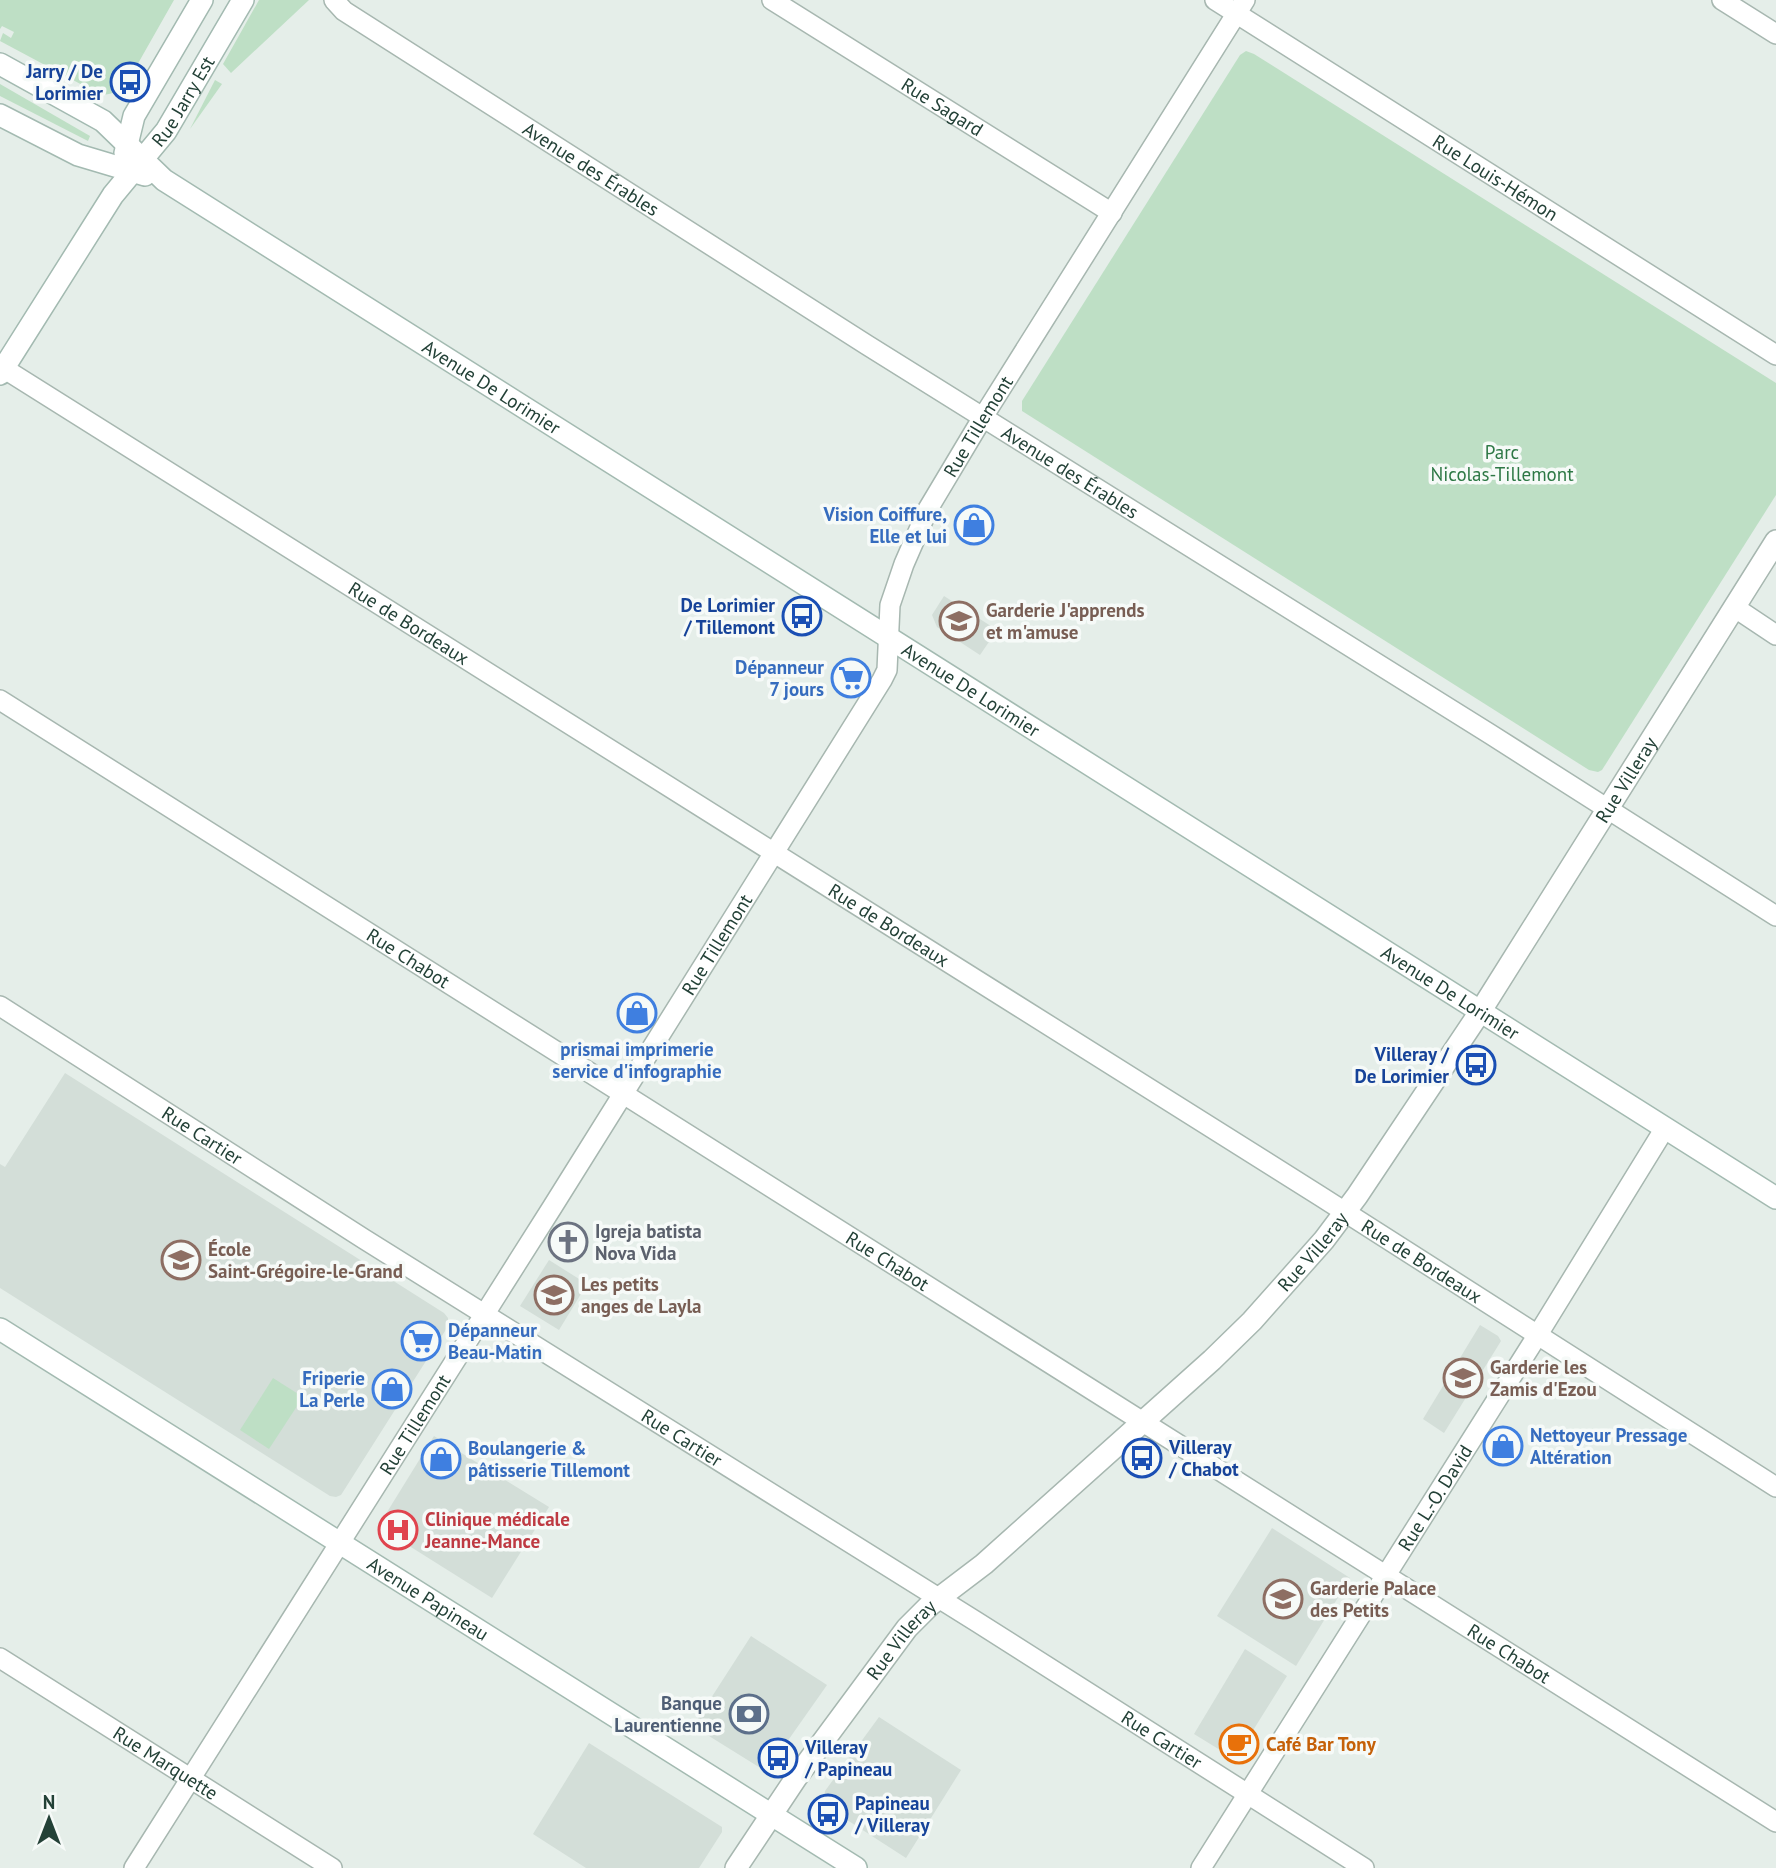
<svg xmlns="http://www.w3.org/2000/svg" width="1776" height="1868" font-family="'PT Sans',sans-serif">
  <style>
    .built { fill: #d3ded8 }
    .green { fill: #bedfc5 }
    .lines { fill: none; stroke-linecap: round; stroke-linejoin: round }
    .minor-casing { stroke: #a7b7b0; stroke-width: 22 }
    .tertiary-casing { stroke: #a7b7b0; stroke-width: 24 }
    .secondary-casing { stroke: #a3bab1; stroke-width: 24 }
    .minor { stroke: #fff; stroke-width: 19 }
    .tertiary { stroke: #fff; stroke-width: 21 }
    .secondary { stroke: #fff; stroke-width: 21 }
    .labels { text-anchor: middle; stroke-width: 7; stroke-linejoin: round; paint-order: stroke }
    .transit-label { font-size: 19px; font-weight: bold; fill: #164399; stroke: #f6faf8; text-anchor: end }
    .street-label { font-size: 19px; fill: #234137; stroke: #f6faf8 }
    .park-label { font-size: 19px; fill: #2d7845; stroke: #f6faf8 }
    .shop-label { font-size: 19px; font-weight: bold; fill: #366cbe; stroke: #f6faf8; text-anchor: end }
    .education-label { font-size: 19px; font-weight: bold; fill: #785e54; stroke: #f6faf8; text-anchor: start }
    .worship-label { font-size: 19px; font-weight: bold; fill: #5b616d; stroke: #f6faf8; text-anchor: start }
    .health-label { font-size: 19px; font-weight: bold; fill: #be3a42; stroke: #f6faf8; text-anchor: start }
    .service-label { font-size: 19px; font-weight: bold; fill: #4e5e75; stroke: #f6faf8; text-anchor: end }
    .food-label { font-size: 19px; font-weight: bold; fill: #c56008; stroke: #f6faf8; text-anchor: start }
  </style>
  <rect width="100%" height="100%" fill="#e5eee9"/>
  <g class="built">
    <path d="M 944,596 L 997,630 L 980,655 L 937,627 L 932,615 Z"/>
    <path d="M 65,1073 L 444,1313 L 448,1318 L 448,1325 L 445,1331 L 341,1495 L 336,1497 L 330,1496 L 0,1288 L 0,1164 L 5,1167 Z"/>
    <path d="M 549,1260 L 587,1284 L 559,1330 L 520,1306 Z"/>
    <path d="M 1480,1325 L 1498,1336 L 1501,1341 L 1444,1433 L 1423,1419 Z"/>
    <path d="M 434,1436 L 549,1507 L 492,1598 L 387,1532 L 384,1528 L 384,1517 Z"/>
    <path d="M 1272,1528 L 1350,1578 L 1296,1666 L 1217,1616 Z"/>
    <path d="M 751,1636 L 827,1685 L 770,1766 L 762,1769 L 693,1726 Z"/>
    <path d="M 1245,1649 L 1287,1676 L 1237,1756 L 1233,1758 L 1194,1734 Z"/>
    <path d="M 879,1717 L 961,1770 L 906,1858 L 827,1807 L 824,1800 L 825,1791 Z"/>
    <path d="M 589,1743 L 722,1827 L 722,1832 L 699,1868 L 586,1868 L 533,1834 Z"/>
  </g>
  <g class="green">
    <path d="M 0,0 L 174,0 L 136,67 L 131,64 L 123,75 L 129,79 C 121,90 115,94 101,95 L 0,41 L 3,33 L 11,38 L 14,32 L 2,26 L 0,29 Z"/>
    <path d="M 259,0 L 309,0 L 231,73 L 223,64 Z"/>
    <path d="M 1246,51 L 1254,54 L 1776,383 L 1776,495 L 1602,770 L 1598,772 L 1589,770 L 1022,411 L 1022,401 L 1240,55 Z"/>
    <path d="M 215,80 L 222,84 L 190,129 Z"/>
    <path d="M 0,84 L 90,136 L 88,141 L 0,96 Z"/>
    <path d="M 273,1378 L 303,1397 L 269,1449 L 240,1430 Z"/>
  </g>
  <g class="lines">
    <defs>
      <g id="minor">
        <path id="s1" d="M 334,0 L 344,11 L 867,345 L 1490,734 L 1776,916"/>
        <path id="s2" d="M 772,0 L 1112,213"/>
        <path id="s3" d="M 1215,0 L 1776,355"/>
        <path d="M 1722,0 L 1776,34"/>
        <path id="s4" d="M 0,366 L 1320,1196 L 1776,1487"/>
        <path d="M 1734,607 L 1776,635"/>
        <path id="s5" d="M 0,700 L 1776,1822"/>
        <path id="s6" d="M 0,1006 L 364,1239 L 977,1622 L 1364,1868"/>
        <path id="s7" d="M 0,1658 L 332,1868"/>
        <path id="s8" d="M 134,1868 L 553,1206 L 882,680 L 887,670 L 890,605 L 904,564 L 928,509 L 983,417 L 1245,0"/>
        <path id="s9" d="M 1201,1868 L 1537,1336 L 1665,1128"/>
      </g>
      <g id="tertiary">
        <path id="s10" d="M 736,1868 L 796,1778 L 907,1628 L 930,1605 L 984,1564 L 1212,1360 L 1252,1321 L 1324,1240 L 1357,1196 L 1480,1012 L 1776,541"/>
      </g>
      <g id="secondary">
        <path id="s11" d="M 0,64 L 103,121 L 164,180 L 1776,1198"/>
        <path d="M 0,115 L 78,155 L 145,175"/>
        <path d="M 125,153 L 134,116 L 202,0"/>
        <path id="s12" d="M 0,374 L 113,195 L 166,131 L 243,0"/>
        <path id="s13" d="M 0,1329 L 856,1868"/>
      </g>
    </defs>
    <use href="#minor" class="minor-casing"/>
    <use href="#tertiary" class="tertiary-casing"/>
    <use href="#secondary" class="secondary-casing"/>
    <use href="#minor" class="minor"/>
    <use href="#tertiary" class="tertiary"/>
    <use href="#secondary" class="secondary"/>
  </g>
  <defs>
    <symbol id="bus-ring" viewBox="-11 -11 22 22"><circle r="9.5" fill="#f6faf8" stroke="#1a4fb4" stroke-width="1.5"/><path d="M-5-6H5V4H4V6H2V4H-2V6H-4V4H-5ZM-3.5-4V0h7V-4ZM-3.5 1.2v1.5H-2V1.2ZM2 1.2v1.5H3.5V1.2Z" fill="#1a4fb4"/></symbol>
    <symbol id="shop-ring" viewBox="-11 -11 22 22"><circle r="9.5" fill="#f6faf8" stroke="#3f7fe0" stroke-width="1.5"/><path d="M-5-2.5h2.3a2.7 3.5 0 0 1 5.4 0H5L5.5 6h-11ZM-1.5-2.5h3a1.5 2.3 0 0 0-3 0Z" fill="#3f7fe0"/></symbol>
    <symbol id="school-ring" viewBox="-11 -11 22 22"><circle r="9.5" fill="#f6faf8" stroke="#8d6e63" stroke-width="1.5"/><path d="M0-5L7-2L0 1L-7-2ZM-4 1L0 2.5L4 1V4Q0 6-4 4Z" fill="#8d6e63"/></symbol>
    <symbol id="supermarket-ring" viewBox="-11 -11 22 22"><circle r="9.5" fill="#f6faf8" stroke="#3f7fe0" stroke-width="1.5"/><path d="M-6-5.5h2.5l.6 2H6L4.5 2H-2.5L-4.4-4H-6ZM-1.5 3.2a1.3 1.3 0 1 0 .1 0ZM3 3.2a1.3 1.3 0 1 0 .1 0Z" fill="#3f7fe0"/></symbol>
    <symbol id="church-ring" viewBox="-11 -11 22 22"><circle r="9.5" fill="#f6faf8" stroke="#6b7280" stroke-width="1.5"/><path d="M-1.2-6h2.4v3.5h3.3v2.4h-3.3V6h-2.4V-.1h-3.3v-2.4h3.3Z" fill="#6b7280"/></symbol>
    <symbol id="hospital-ring" viewBox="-11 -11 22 22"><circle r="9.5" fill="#f6faf8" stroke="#e0444e" stroke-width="1.5"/><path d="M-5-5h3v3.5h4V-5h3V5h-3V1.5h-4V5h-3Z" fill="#e0444e"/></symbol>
    <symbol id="bank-ring" viewBox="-11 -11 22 22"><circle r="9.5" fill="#f6faf8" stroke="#5c6f8a" stroke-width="1.5"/><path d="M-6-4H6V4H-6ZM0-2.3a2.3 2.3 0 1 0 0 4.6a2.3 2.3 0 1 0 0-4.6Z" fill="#5c6f8a"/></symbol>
    <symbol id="cafe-ring" viewBox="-11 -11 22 22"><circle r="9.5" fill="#f6faf8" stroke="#e8710a" stroke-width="1.5"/><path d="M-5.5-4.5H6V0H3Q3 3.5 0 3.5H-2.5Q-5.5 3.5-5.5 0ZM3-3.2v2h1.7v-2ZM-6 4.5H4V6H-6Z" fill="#e8710a"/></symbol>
  </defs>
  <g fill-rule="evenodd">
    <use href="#bus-ring" x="108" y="60" width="44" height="44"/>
    <use href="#shop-ring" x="952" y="503" width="44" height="44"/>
    <use href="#bus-ring" x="780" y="594" width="44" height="44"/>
    <use href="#school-ring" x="937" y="599" width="44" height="44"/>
    <use href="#supermarket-ring" x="829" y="656" width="44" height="44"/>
    <use href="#shop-ring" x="615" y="991" width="44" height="44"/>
    <use href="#bus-ring" x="1454" y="1043" width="44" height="44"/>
    <use href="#church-ring" x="546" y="1220" width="44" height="44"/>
    <use href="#school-ring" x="159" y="1238" width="44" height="44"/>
    <use href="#school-ring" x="532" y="1273" width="44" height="44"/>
    <use href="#supermarket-ring" x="399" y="1319" width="44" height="44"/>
    <use href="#school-ring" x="1441" y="1356" width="44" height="44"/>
    <use href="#shop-ring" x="370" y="1367" width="44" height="44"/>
    <use href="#shop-ring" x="1481" y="1424" width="44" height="44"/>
    <use href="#bus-ring" x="1120" y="1436" width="44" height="44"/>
    <use href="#shop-ring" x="419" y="1437" width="44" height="44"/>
    <use href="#hospital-ring" x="376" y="1508" width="44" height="44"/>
    <use href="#school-ring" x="1261" y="1577" width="44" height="44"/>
    <use href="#bank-ring" x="727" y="1692" width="44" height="44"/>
    <use href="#cafe-ring" x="1217" y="1722" width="44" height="44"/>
    <use href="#bus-ring" x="756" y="1736" width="44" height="44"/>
    <use href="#bus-ring" x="806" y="1792" width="44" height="44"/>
  </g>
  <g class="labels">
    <g class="transit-label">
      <text x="103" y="78">Jarry / De<tspan x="103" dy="22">Lorimier</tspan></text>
      <text x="775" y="612">De Lorimier<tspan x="775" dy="22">/ Tillemont</tspan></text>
      <text x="1449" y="1061">Villeray /<tspan x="1449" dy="22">De Lorimier</tspan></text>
      <text x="1169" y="1454" text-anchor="start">Villeray<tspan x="1169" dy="22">/ Chabot</tspan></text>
      <text x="805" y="1754" text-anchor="start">Villeray<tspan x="805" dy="22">/ Papineau</tspan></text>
      <text x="855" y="1810" text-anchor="start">Papineau<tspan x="855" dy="22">/ Villeray</tspan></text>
    </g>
    <g class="street-label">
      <text dy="7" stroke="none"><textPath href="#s12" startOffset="329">Rue Jarry Est</textPath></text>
      <text dy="7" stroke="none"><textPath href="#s2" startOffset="201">Rue Sagard</textPath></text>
      <text dy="7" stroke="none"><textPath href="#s1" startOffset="308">Avenue des Érables</textPath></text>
      <text dy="7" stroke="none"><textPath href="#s3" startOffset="332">Rue Louis-Hémon</textPath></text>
      <text dy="7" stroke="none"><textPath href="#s11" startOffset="590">Avenue De Lorimier</textPath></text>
      <text dy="7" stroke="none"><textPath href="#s8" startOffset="1680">Rue Tillemont</textPath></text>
      <text dy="7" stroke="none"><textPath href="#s1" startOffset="875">Avenue des Érables</textPath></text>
      <text dy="7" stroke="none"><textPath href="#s4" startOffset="483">Rue de Bordeaux</textPath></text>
      <text dy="7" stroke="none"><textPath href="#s11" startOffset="1157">Avenue De Lorimier</textPath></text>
      <text dy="7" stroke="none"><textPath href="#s10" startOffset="1416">Rue Villeray</textPath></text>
      <text dy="7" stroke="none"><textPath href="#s4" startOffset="1050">Rue de Bordeaux</textPath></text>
      <text dy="7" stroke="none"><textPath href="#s8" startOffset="1092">Rue Tillemont</textPath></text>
      <text dy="7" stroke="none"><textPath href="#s5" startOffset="483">Rue Chabot</textPath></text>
      <text dy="7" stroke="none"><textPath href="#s11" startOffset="1724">Avenue De Lorimier</textPath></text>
      <text dy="7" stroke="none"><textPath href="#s6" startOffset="240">Rue Cartier</textPath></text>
      <text dy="7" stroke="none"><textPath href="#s10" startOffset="849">Rue Villeray</textPath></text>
      <text dy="7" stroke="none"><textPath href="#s5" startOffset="1050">Rue Chabot</textPath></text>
      <text dy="7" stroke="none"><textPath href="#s4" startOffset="1680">Rue de Bordeaux</textPath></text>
      <text dy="7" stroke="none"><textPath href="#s8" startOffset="525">Rue Tillemont</textPath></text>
      <text dy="7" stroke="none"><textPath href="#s6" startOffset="807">Rue Cartier</textPath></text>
      <text dy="7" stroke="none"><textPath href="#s9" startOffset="438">Rue L.-O. David</textPath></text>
      <text dy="7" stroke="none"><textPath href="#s13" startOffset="506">Avenue Papineau</textPath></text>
      <text dy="7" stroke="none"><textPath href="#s10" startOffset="282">Rue Villeray</textPath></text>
      <text dy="7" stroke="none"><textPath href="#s5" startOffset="1785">Rue Chabot</textPath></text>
      <text dy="7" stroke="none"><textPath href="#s6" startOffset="1374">Rue Cartier</textPath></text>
      <text dy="7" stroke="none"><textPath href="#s7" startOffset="196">Rue Marquette</textPath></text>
    </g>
    <g class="park-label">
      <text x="1502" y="459">Parc<tspan x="1502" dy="22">Nicolas-Tillemont</tspan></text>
    </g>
    <g class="shop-label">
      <text x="947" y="521">Vision Coiffure,<tspan x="947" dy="22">Elle et lui</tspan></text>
      <text x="824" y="674">Dépanneur<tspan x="824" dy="22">7 jours</tspan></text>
      <text x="637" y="1056" text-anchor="middle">prismai imprimerie<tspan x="637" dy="22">service d'infographie</tspan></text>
      <text x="448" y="1337" text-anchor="start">Dépanneur<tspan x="448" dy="22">Beau-Matin</tspan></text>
      <text x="365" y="1385">Friperie<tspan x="365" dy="22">La Perle</tspan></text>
      <text x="1530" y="1442" text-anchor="start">Nettoyeur Pressage<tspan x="1530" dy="22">Altération</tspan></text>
      <text x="468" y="1455" text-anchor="start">Boulangerie &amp;<tspan x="468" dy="22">pâtisserie Tillemont</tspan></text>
    </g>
    <g class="education-label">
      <text x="986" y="617">Garderie J'apprends<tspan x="986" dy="22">et m'amuse</tspan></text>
      <text x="208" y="1256">École<tspan x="208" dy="22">Saint-Grégoire-le-Grand</tspan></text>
      <text x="581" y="1291">Les petits<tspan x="581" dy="22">anges de Layla</tspan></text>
      <text x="1490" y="1374">Garderie les<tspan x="1490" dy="22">Zamis d'Ezou</tspan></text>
      <text x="1310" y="1595">Garderie Palace<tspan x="1310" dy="22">des Petits</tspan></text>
    </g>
    <g class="worship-label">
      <text x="595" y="1238">Igreja batista<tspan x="595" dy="22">Nova Vida</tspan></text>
    </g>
    <g class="health-label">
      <text x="425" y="1526">Clinique médicale<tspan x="425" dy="22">Jeanne-Mance</tspan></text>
    </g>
    <g class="service-label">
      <text x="722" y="1710">Banque<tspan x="722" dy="22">Laurentienne</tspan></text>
    </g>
    <g class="food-label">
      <text x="1266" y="1751">Café Bar Tony</text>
    </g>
  </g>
  <g transform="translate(49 1819)" stroke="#f6faf8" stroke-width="5" paint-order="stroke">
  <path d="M0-5L12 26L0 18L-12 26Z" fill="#234137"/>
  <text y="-10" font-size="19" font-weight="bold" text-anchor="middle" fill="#234137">N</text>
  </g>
</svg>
